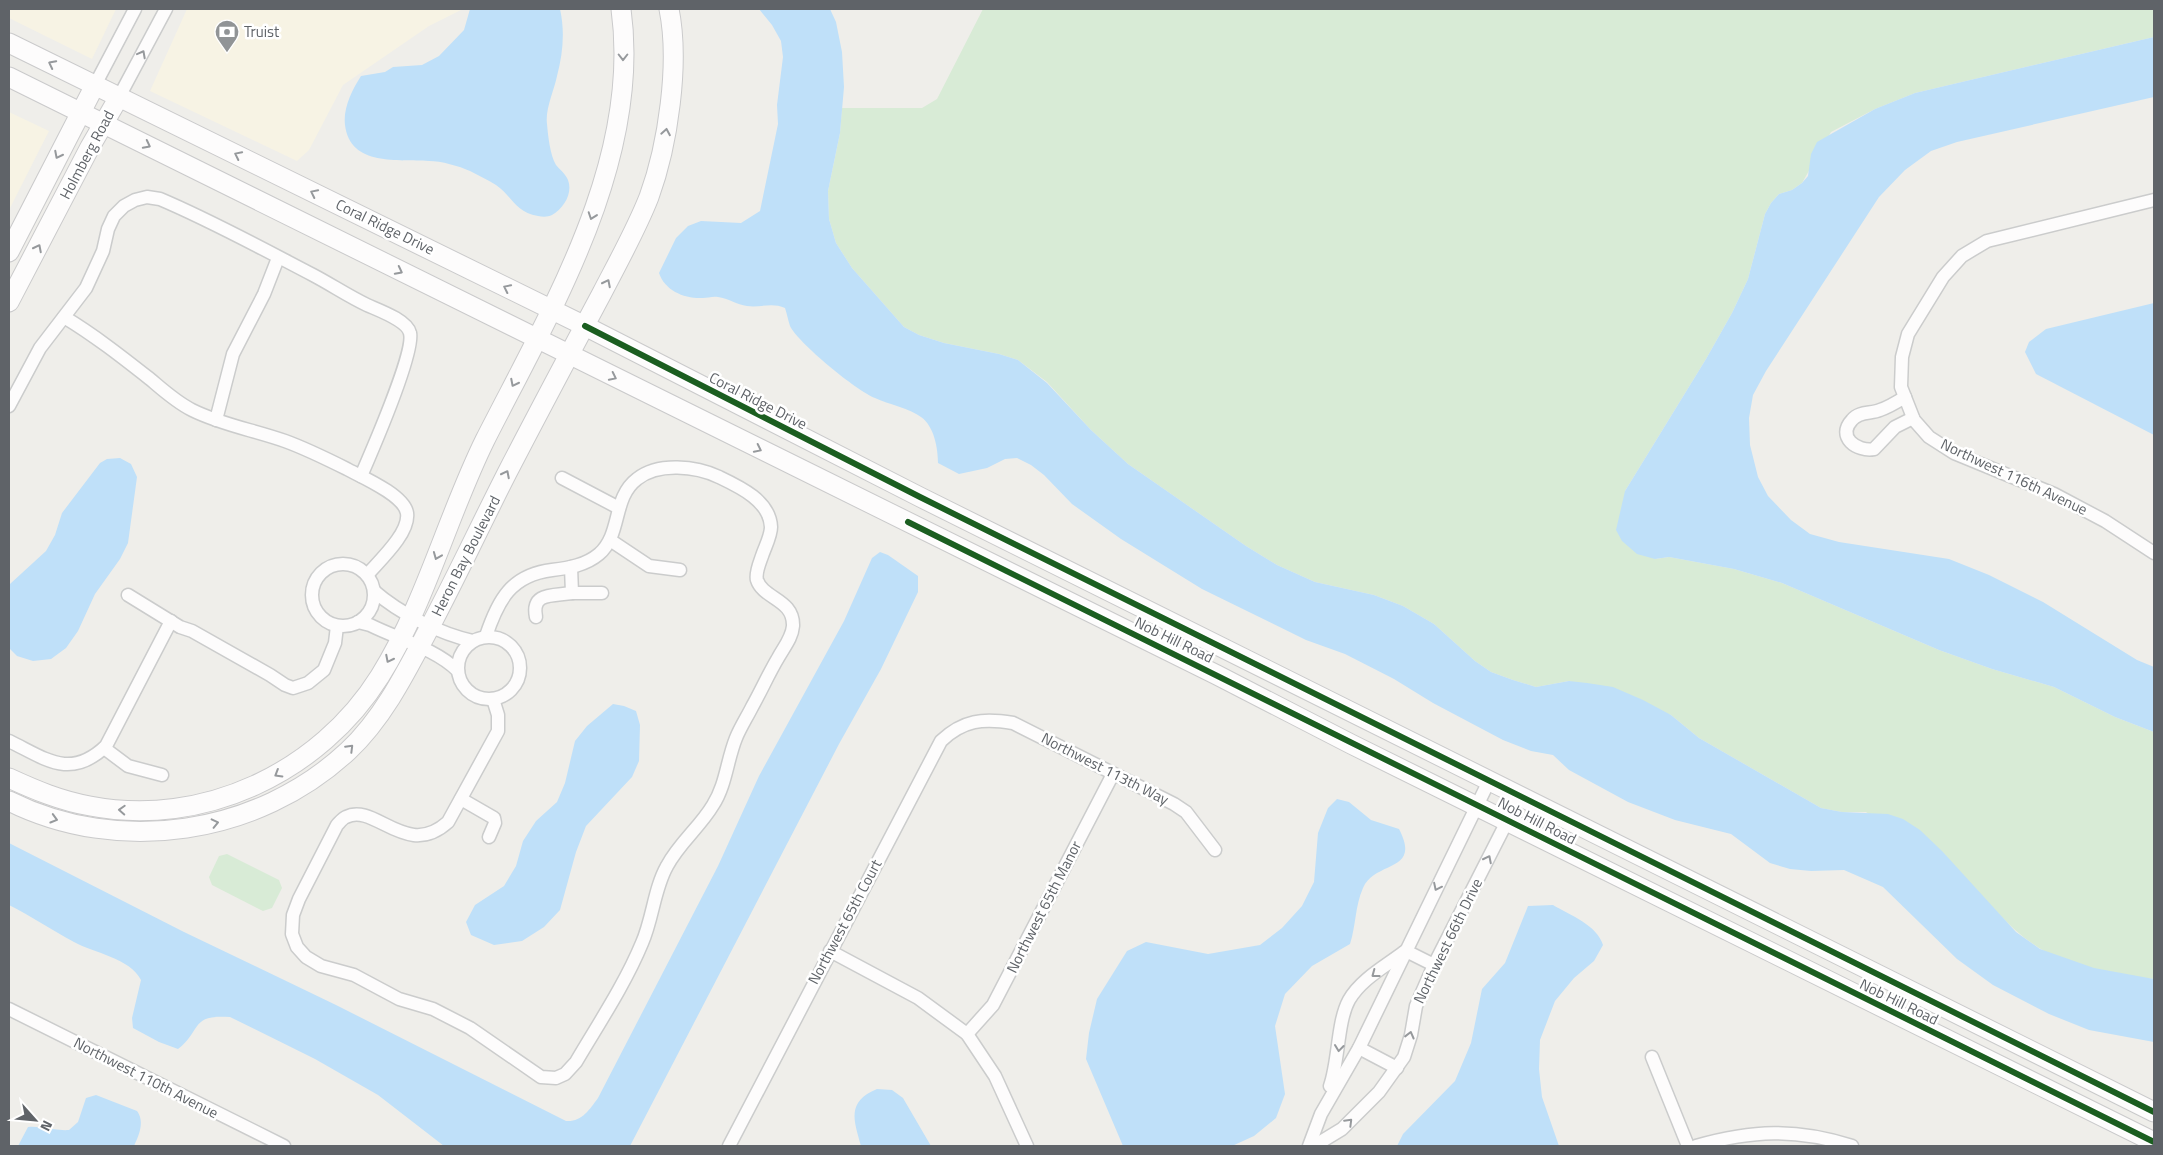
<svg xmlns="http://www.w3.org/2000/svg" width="2163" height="1155" font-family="'Titillium Web',sans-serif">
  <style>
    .commercial { fill: #f7f3e4 }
    .green { fill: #d8ebd6 }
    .water { fill: #bfe0f9 }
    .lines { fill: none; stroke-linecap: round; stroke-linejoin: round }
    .street-casing { stroke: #cbcccc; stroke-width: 15 }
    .secondary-casing { stroke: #cacacb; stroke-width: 21 }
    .street { stroke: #fdfcfc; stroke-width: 12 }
    .secondary { stroke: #fdfcfc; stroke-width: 19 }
    .cycleway-casing { stroke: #fff; stroke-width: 9 }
    .cycleway { stroke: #1b5e20; stroke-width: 6 }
    .oneway { stroke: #96999c }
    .labels { text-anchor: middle; stroke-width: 5; stroke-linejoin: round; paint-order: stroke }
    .poi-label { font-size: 15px; fill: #5f6368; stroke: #fff; text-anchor: start }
    .street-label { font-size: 15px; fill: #5f6368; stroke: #fff }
  </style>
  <rect width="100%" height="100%" fill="#efeeea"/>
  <g class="commercial">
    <path d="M 9,9 L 116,9 L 92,59 L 9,18 Z"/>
    <path d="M 187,9 L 463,9 L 429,26 L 343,85 L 309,150 L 297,161 L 150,91 Z"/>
    <path d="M 9,112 L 49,131 L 9,210 Z"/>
  </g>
  <g class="green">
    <path d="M 983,9 L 2154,9 L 2154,37 L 1915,93 L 1875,109 L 1831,132 L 1802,183 L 1792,190 L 1779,194 L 1771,203 L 1765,214 L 1748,279 L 1732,313 L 1706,359 L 1625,491 L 1655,559 L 1669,557 L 1734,569 L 1782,583 L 1939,650 L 1992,669 L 2054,687 L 2115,717 L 2154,732 L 2154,979 C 2119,975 2070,967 2039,948 C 2023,938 2010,926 1998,913 L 1866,812 L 1842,812 L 1821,808 L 1699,738 L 1671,715 L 1569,681 L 1536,687 L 1513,680 L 1491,672 L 1475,661 L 1434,624 L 1403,606 L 1374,595 L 1315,582 L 1277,565 L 1246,546 L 1128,464 L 1091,430 L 1047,382 L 1018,360 L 999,354 L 944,343 L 919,335 L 904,327 L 852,268 L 836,243 L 829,219 L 828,191 L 840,133 L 842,108 L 922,108 L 937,99 Z"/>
    <path d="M 227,854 L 279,880 L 282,888 L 272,908 L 263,911 L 212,885 L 209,877 L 219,856 Z"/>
  </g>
  <g class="water">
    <path d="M 470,9 L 560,9 C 565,31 563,54 557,76 C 554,91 545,109 547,124 C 548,135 550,155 556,165 C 560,170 565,173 568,180 C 573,193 564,208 552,215 C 548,217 543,217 538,216 C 515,212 513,197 496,185 C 488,180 478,175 470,171 C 459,166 441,161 429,161 C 399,159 350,167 345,125 C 343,108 352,90 361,76 L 385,72 L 393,67 L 422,65 L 439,56 L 464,30 Z"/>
    <path d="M 759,9 L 830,9 L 836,22 L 842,52 L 844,87 L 840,133 L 828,191 L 829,219 L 836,243 L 852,268 L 904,327 L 919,335 L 944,343 L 999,354 L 1018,360 L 1047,383 L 1091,430 L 1128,464 L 1246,546 L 1277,565 L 1315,582 L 1374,595 L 1403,606 L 1434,624 L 1475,661 L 1491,672 L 1513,680 L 1536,687 L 1569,681 L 1587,683 L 1613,687 L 1643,700 L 1671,715 L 1699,738 L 1821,808 L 1842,812 L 1888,814 L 1903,819 L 1920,830 L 1942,851 L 2016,932 L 2040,949 L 2094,968 L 2154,979 L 2154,1042 L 2089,1030 L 2049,1014 L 1993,985 L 1957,959 L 1883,887 L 1844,870 L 1811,871 L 1790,869 L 1770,863 L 1731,834 L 1675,820 L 1628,802 L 1569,770 L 1553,755 L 1531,751 L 1503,740 L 1433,703 L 1394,679 L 1345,654 L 1306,640 L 1202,589 L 1121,539 L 1072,504 L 1044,475 L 1031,465 L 1017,458 L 1005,459 L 987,468 L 959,474 L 938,463 C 938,448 934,426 921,417 C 911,409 888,404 875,398 C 857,391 798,343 790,326 C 788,320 787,314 785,308 C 772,302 760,308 747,306 C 737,305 728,298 718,297 C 713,296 707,298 703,298 C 685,299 665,291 659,273 L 676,238 L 688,226 L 701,221 L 741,223 L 760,211 L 778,124 L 777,105 L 783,57 L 781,41 L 772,25 Z"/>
    <path d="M 2154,37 L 2154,97 L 1957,142 L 1931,151 L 1905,170 L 1879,197 L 1766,371 L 1753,395 L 1749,418 L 1750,445 L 1758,477 L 1768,496 L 1791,520 L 1810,534 L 1839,542 L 1949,559 L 1989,575 L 2043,602 L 2137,660 L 2154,667 L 2154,732 L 2115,717 L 2054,687 L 1992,669 L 1939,650 L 1782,583 L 1734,569 L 1669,557 L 1655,559 L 1637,554 L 1622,541 L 1616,530 L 1625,491 L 1706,359 L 1732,313 L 1748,279 L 1765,214 L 1771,203 L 1779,194 L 1792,190 L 1802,183 L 1808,176 L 1811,154 L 1817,142 L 1875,109 L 1915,93 Z"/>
    <path d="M 2154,303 L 2154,435 L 2036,374 L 2025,352 L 2029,342 L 2046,329 Z"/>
    <path d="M 120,458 L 131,464 L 137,477 L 128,543 L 120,559 L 95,594 L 78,631 L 66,648 L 51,659 L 33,661 L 17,656 L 9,648 L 10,584 L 46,551 L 55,535 L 62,513 L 100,463 L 107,459 Z"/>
    <path d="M 880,552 L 888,555 L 918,576 L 918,592 L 881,669 L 839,744 L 630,1146 L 444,1146 L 378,1095 L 315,1059 L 230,1017 C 190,1014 202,1030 178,1049 L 159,1042 L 133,1028 L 132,1018 L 141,980 C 130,958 94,953 74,942 C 52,930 31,916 9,905 L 9,843 L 184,932 L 336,1005 L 566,1121 C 582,1122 589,1110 598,1098 L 718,866 L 759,776 L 844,621 L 872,558 Z"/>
    <path d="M 613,704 L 624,706 L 636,711 L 640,725 L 639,761 L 632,777 L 586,826 L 576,852 L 560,910 L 544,927 L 522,941 L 494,945 L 471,935 L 466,922 L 475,905 L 504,886 L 516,866 L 523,841 L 536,821 L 557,802 L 565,783 L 575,741 L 587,726 Z"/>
    <path d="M 1337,799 L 1349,802 L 1371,820 L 1399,829 C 1422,873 1375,860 1363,888 C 1355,906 1356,925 1350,944 L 1312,966 L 1285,994 L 1275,1026 L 1285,1094 L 1276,1118 L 1254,1136 L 1232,1146 L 1123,1146 L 1086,1059 L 1089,1033 L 1097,999 L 1127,951 L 1146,942 L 1208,954 L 1260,945 L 1282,928 L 1302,906 L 1314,882 L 1318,833 L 1328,808 Z"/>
    <path d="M 1553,905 C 1570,915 1597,925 1603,945 L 1594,961 L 1574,978 L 1555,1001 L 1540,1040 L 1539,1069 L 1542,1097 L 1559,1146 L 1397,1146 L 1403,1134 L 1455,1081 L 1471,1043 L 1482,989 L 1505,963 L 1528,906 Z"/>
    <path d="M 877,1089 L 892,1090 L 903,1098 L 931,1146 L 861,1146 C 854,1120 846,1102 877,1089 Z"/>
    <path d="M 96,1095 L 137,1111 C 145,1122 139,1135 134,1146 L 18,1146 L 28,1127 C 42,1126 55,1131 69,1130 L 78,1122 L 86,1098 Z"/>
  </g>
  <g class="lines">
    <defs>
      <g id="street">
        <path d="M 95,85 L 135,9"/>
        <path d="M 119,97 L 166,9"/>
        <path d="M 2154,200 L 1987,241 L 1962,256 L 1943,277 L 1908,334 L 1902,357 L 1901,387 L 1914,420 L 1929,437 L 1954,453 L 2054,494 L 2105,521 L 2154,553"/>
        <path d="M 64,317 C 94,335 122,357 150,379 C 163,390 176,402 192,410 C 222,425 254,430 285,441 C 307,449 327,459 347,469 C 362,477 404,495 407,513 C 410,533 379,561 367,575"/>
        <path d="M 1905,397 C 1897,402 1889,407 1880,410 C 1871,414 1859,411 1852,420 C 1836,437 1857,452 1874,449 L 1895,427 L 1913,418"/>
        <path d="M 9,406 L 40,348 L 86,288 L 103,251 L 108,229 L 114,216 L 124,206 L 135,200 L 147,197 L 160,199 C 212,221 263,249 313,275 C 332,285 348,296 367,305 C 378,310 407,320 410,333 C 415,352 371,453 361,476"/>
        <path d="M 216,420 L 233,354 L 264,294 L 278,258"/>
        <path d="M 562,478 L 619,508"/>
        <path d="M 610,540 L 649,566 L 680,570"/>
        <circle cx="343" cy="595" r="31"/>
        <path d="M 571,567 L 572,593 L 602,593"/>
        <path d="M 374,591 C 399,613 440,634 473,641"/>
        <path d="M 128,595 L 180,627 L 192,631 L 270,675 L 285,685 L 293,688 L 308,683 L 324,670 L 335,643 L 337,626"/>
        <path d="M 536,617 C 531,592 553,596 572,593"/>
        <path d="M 358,622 L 370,625 C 398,639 436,649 458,671"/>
        <path d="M 486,636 C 498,600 511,575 552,570 C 569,568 586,565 599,554 C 622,534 612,498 637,479 C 658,462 696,466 719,477 C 740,487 770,501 771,527 C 771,536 765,547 762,556 C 760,562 755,573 757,580 C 763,599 794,599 793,626 C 792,638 784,647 778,658 C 769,673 761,691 752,707 C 747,717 740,728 736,738 C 727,760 726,785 713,805 C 700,827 679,843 667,866 C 654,889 653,918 642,943 C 625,984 599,1023 576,1062 L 565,1074 L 556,1078 L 541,1077 L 470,1028 L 433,1009 L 399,999 L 354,975 L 321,966 L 306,957 L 297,947 L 292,934 L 293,915 L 299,899 L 337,825 C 340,822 343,818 346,817 C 375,802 406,860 448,822 L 498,731 L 498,715 L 493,699"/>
        <circle cx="489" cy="668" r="31"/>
        <path d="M 9,741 C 46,759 70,780 106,746 L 171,621"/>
        <path d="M 104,748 L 128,766 L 162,775"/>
        <path d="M 461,799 L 494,818 L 495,823 L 489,837"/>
        <path d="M 830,951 L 918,998 L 967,1034 L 995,1076 L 1027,1146"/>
        <path d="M 1406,951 L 1434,965"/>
        <path d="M 9,1009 L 284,1146"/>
        <path d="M 967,1034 L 993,1005 L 1113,774"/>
        <path d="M 1359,1048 L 1397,1068"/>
        <path d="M 1652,1057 L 1688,1146"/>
        <path d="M 1330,1086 C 1339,1061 1337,1022 1349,1000 C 1361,979 1386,966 1404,952"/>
        <path d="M 729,1146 L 941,741 C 963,720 983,718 1013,723 L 1174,804 L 1186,812 L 1215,850"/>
        <path d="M 1309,1146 L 1321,1114 L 1359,1048 L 1489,781"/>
        <path d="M 1314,1146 L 1342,1129 L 1379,1092 L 1404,1057 L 1411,1035 L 1416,1006 L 1434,965 L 1520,796"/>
        <path d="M 1696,1146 C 1752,1130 1796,1128 1852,1146"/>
      </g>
      <g id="secondary">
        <path d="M 9,43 L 585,326 L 920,497 L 2154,1112"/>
        <path d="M 9,77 L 1217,675 L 1351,744 L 2154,1142"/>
        <path d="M 9,252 L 95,85"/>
        <path d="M 9,302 L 90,147 L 119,97"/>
        <path d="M 9,778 C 35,790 61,801 90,806 C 203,828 320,772 380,676 C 426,602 447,517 485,440 C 551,310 642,160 621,9"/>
        <path d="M 9,801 C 119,856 258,835 348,751 C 381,720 403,678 424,638 C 453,584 479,528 507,473 C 538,413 570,353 602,293 C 618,262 636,230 649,197 C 668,145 680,63 669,9"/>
      </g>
    </defs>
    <use href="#street" class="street-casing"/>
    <use href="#secondary" class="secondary-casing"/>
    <use href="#street" class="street"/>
    <use href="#secondary" class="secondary"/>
    <defs>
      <g id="cycleway">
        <path d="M 585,326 L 920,497 L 2154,1112"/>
        <path d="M 908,522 L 2154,1142"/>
      </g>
    </defs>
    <use href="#cycleway" class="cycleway-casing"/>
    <use href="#cycleway" class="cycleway"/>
  </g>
  <defs><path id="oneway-chevron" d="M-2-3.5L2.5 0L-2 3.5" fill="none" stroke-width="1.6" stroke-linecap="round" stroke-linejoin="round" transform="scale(1.25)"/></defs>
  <g class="oneway">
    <use href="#oneway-chevron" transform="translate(142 54) rotate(-62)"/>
    <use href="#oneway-chevron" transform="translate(623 57) rotate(90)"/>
    <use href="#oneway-chevron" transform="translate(52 64) rotate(-153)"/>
    <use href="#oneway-chevron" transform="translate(666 132) rotate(-80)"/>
    <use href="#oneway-chevron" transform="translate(147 145) rotate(27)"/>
    <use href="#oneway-chevron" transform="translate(58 155) rotate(117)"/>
    <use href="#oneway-chevron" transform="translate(238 155) rotate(-154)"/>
    <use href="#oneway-chevron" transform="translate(314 193) rotate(-154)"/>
    <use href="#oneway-chevron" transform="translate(592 216) rotate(109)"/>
    <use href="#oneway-chevron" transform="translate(38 248) rotate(-63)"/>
    <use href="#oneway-chevron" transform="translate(399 271) rotate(27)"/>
    <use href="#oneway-chevron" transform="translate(607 283) rotate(-63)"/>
    <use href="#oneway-chevron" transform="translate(507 288) rotate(-154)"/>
    <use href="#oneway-chevron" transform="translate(613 377) rotate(26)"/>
    <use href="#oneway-chevron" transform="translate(514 383) rotate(117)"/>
    <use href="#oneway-chevron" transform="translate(758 449) rotate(26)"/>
    <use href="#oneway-chevron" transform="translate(506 474) rotate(-63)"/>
    <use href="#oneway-chevron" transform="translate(437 556) rotate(112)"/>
    <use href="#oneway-chevron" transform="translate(389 659) rotate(117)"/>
    <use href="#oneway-chevron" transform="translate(350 748) rotate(-45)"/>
    <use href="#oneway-chevron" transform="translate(278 774) rotate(149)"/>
    <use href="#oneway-chevron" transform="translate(122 810) rotate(-177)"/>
    <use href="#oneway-chevron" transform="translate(54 819) rotate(16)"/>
    <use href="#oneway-chevron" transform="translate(215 823) rotate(-13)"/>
    <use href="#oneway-chevron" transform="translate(1488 859) rotate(-63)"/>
    <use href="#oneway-chevron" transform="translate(1437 887) rotate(116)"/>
    <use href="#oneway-chevron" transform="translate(1375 974) rotate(143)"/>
    <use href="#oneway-chevron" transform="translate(1410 1035) rotate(-76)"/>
    <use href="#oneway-chevron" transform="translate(1339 1048) rotate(97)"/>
    <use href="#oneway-chevron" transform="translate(1349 1122) rotate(-45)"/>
  </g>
  <defs>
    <symbol id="bank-pin" viewBox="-11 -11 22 30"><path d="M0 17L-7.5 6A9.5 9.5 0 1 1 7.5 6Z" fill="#919496" stroke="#fff"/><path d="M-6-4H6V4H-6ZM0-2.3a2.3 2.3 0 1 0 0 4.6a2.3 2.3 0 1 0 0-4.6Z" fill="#fff"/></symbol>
  </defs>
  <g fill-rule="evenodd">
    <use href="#bank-pin" x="213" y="18" width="28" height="38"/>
  </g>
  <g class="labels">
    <g class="poi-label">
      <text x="244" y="37">Truist</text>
    </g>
    <g class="street-label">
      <text transform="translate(87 155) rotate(-62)" y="5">Holmberg Road</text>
      <text transform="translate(385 227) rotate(26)" y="5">Coral Ridge Drive</text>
      <text transform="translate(758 401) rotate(27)" y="5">Coral Ridge Drive</text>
      <text transform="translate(2014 477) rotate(25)" y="5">Northwest 116th Avenue</text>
      <text transform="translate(466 556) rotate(-63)" y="5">Heron Bay Boulevard</text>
      <text transform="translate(1174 640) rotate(26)" y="5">Nob Hill Road</text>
      <text transform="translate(1105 769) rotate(27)" y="5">Northwest 113th Way</text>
      <text transform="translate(1537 821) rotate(27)" y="5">Nob Hill Road</text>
      <text transform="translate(1044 907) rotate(-63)" y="5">Northwest 65th Manor</text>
      <text transform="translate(845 922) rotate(-62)" y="5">Northwest 65th Court</text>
      <text transform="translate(1448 941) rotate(-64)" y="5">Northwest 66th Drive</text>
      <text transform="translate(1899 1002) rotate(26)" y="5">Nob Hill Road</text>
      <text transform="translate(146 1078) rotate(27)" y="5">Northwest 110th Avenue</text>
    </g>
  </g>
  <rect width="2163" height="1155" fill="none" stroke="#5f6368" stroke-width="20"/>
  <g transform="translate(35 1120) rotate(117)" stroke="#ffffff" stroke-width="4" paint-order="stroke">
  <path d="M0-4L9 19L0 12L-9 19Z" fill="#5f6368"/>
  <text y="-8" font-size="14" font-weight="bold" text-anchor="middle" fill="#5f6368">N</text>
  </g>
</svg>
